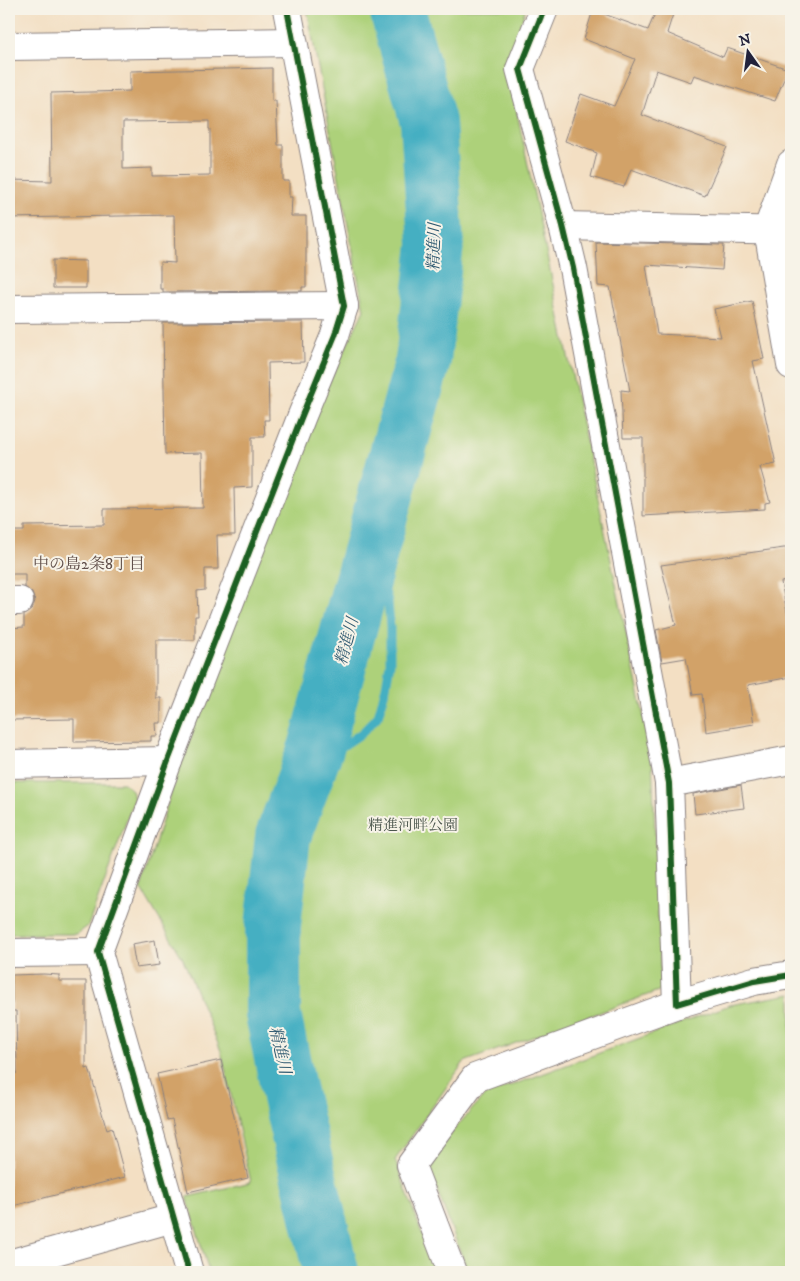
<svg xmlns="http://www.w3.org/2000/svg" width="800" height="1281" font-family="'IM FELL DW Pica','Noto Serif JP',serif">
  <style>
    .green { fill: #add17a; stroke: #687a5a }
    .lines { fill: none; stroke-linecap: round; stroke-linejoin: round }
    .stream { stroke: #44afc2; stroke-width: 9 }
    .river { stroke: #44afc2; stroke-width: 56 }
    .building { fill: #d2a267; fill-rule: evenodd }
    .minor-casing { stroke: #8a807f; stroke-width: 30 }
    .minor { stroke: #fff; stroke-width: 28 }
    .cycleway-casing { stroke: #f7f3e8; stroke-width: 9 }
    .cycleway { stroke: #1b5e20; stroke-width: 6 }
    .labels { text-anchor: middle; stroke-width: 4; stroke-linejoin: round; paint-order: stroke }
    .park-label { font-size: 15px; fill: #4c574e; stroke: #f7f3e8 }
    .water-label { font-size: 16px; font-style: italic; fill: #305a71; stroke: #f7f3e8 }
    .neighbourhood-label { font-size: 16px; fill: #604f4a; stroke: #f7f3e8 }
  </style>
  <rect width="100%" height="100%" fill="#f7f3e8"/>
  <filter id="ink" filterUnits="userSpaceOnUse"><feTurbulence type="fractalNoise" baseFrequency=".02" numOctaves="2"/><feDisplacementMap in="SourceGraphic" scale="10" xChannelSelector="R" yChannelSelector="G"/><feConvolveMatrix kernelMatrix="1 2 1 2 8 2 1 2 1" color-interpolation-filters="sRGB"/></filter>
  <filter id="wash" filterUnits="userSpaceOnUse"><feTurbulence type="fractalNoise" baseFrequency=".0096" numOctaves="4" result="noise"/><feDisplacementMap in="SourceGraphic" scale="20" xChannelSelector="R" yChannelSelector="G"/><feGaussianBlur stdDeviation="1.12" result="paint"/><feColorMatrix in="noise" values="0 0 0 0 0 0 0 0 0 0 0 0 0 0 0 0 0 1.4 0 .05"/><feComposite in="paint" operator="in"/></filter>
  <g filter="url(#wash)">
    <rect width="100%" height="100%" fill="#f3dfc3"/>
    <g class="green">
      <path d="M 307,9 L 525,9 L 513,56 L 512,89 L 652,756 L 661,990 L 464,1062 L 395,1160 L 436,1272 L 209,1272 L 187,1197 L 251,1182 L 221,1051 L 183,959 L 141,888 L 207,678 L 302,438 L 364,310 Z"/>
      <path d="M 9,783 L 124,783 L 132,790 L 134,800 L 88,926 L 77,934 L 9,934 Z"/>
      <path d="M 791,994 L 791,1272 L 468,1272 L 426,1161 L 485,1095 L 730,1005 Z"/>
    </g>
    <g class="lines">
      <path class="stream" d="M 306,775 L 322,760 L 362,733 L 378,716 L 386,687 L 390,663 L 390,628 L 388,601 L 379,573 L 373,544"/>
      <path class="river" d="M 331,1272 L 290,1097 L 273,1014 L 273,926 L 283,836 L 316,748 L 423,360 L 436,244 L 428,122 L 397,9"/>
    </g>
    <g id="blocks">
      <g class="building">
        <path d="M 657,9 L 668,9 L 674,11 L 667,33 L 723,57 L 727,48 L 788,69 L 775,101 L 694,75 L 691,82 L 656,70 L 642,115 L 727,147 L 705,196 L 631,169 L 624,187 L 591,177 L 597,153 L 565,141 L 581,94 L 614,106 L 635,59 L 584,39 L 593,10 L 648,30 Z"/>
        <path d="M 272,68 L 272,101 L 276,101 L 278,145 L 283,145 L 283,181 L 289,181 L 289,197 L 292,197 L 291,216 L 306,216 L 306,287 L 302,287 L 302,291 L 163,292 L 163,289 L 160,289 L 160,262 L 175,263 L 174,215 L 9,218 L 9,180 L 52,181 L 51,93 L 130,91 L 130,71 ZM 209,121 L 209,129 L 210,129 L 210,175 L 152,176 L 152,168 L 123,169 L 123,122 Z"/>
        <path d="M 596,242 L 724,245 L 722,270 L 646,265 L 657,334 L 721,337 L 714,309 L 752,301 L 764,359 L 753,361 L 776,464 L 760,467 L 770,502 L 765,503 L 765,509 L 643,516 L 643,438 L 623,438 L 621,390 L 630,391 L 610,287 L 598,286 Z"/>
        <path d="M 53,260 L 86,261 L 86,288 L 53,288 Z"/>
        <path d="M 303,322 L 304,362 L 268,363 L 269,420 L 264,420 L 265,437 L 252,437 L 252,487 L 234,488 L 235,535 L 217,535 L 218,569 L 205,569 L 205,590 L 197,591 L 198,616 L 195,616 L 195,640 L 156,640 L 156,698 L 161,698 L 161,723 L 156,723 L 157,736 L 151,736 L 151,741 L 74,742 L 74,719 L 9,720 L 9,628 L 24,627 L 24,615 L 32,609 L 35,601 L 32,593 L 25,587 L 25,574 L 9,574 L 9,531 L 24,531 L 24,526 L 104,525 L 104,509 L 203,508 L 202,453 L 165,454 L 163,323 Z"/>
        <path d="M 791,547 L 791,580 L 781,582 L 791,632 L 791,677 L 748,685 L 754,724 L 706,732 L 702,694 L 693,695 L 686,658 L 662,662 L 656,630 L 676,625 L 661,565 Z"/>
        <path d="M 741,785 L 744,808 L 695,814 L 693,794 Z"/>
        <path d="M 155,940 L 159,965 L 136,968 L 132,944 Z"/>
        <path d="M 44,974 L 59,975 L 59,981 L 86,981 L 86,1069 L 89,1068 L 107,1130 L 112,1128 L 125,1177 L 9,1207 L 9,1075 L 17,1073 L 16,1011 L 12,1011 L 12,975 Z"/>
        <path d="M 221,1060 L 248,1178 L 188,1192 L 172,1119 L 167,1120 L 157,1074 Z"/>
      </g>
    </g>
  </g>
  <g filter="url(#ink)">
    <use href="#blocks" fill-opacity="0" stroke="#8a807f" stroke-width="1"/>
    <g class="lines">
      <defs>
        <g id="minor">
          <path d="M 544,9 L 520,69 L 563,226 L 573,268 L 669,783 L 677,1004 L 754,981 L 791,975"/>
          <path d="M 9,46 L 293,42"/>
          <path d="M 791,164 L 768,229 L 791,365"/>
          <path d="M 563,226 L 791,231"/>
          <path d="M 9,309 L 344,306"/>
          <path d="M 9,601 L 19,601"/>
          <path d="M 9,764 L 168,761"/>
          <path d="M 669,783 L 791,760"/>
          <path d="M 9,953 L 98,952"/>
          <path d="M 9,1264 L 173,1218"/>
          <path d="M 189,1272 L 98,952 L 168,761 L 301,418 L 335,335 L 344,306 L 287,9"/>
          <path d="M 452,1272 L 411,1165 L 475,1078 L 677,1004"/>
        </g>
      </defs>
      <use href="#minor" class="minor-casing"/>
      <use href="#minor" class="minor"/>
      <defs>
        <g id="cycleway">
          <path d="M 544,9 L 520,69 L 563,226 L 573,268 L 669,783 L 677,1004 L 754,981 L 791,975"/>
          <path d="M 189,1272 L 98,952 L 168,761 L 301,418 L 335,335 L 344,306 L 287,9"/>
        </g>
      </defs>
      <use href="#cycleway" class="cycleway-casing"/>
      <use href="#cycleway" class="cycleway"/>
    </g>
  </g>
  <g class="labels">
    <g class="park-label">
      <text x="413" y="830">精進河畔公園</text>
    </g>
    <g class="water-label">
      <text transform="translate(433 247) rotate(-88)" y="6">精進川</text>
      <text transform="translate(346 641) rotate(-75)" y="6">精進川</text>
      <text transform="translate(281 1050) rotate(77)" y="6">精進川</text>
    </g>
    <g class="neighbourhood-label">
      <text x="89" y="569">中の島2条8丁目</text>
    </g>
  </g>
  <rect width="800" height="1281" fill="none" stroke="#f7f3e8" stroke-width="30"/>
  <g transform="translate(748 52) rotate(346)" stroke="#f7f3e8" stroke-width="4" paint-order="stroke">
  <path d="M0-4L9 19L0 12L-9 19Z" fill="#22223b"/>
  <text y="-8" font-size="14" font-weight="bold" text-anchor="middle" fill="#22223b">N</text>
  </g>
</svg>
